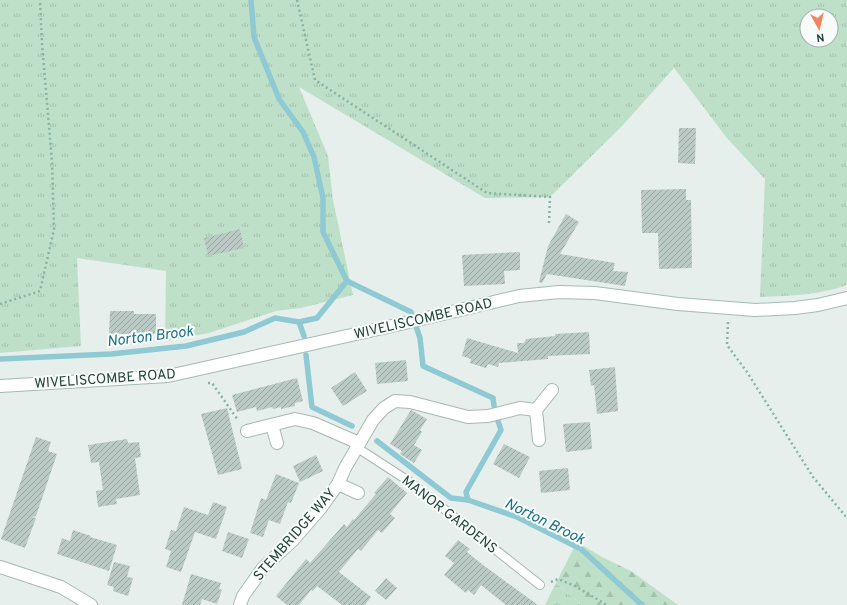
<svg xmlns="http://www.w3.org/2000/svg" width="847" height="605" font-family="Overpass,sans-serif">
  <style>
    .grass { fill: url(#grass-tufts); fill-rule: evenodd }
    .forest { fill: url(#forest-firs) }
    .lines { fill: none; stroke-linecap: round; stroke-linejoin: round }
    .stream { stroke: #8ec9d4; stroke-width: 5.5 }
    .building { fill: url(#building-hatch) }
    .service-casing { stroke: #a8b8b2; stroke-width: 10 }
    .minor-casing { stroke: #a8b8b2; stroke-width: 14 }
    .secondary-casing { stroke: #a4bbb3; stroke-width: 14 }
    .path { stroke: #86b3a5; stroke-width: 2.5; stroke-dasharray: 2 3; stroke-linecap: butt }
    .service { stroke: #fff; stroke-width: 8 }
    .minor { stroke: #fff; stroke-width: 12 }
    .secondary { stroke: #fff; stroke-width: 12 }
    .labels { text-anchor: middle; stroke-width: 4; stroke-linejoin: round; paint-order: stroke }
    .street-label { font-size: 14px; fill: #24423a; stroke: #f7fbf9 }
    .water-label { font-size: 15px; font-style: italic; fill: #1c6f80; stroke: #f7fbf9 }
  </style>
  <defs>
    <pattern id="grass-tufts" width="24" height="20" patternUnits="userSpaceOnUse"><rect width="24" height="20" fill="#bfe0c8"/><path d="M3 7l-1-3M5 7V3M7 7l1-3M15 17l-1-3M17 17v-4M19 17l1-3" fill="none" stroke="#a4c1ad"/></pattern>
    <pattern id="forest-firs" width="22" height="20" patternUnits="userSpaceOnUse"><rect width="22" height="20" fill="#bfe0c8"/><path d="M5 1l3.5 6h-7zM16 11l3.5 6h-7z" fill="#a4c1ad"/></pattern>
    <pattern id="building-hatch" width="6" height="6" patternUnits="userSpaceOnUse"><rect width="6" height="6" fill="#bbcac4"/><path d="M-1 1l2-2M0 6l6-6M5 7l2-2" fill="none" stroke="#98a6a0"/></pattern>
  </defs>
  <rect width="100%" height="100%" fill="#e6efeb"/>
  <g class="grass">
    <path d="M 0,0 L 847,0 L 847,285 C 822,295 787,296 760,297 L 765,179 L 726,137 L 674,68 L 622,126 L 550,197 L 485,198 L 299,87 L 328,156 L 333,200 L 353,295 L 301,308 L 276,311 L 209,333 L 165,341 L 166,271 L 77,258 L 81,346 L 0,353 ZM 807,16 L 831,16 L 831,40 L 807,40 Z"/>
    <path d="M 556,583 L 582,605 L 545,605 Z"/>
  </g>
  <path class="forest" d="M 577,542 L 602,557 L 631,571 L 678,605 L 582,605 L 556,583 Z"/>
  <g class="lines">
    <g class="stream">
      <path d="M 251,0 L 254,37 L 279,99 L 303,132 L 314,157 L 323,198 L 323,232 L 347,281"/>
      <path d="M 299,322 L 304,336"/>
      <path d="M 306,355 L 312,407 L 352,426"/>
      <path d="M 0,359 L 111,354 L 186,346 L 244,332 L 275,318 L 299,322 L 317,318 L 347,281 L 411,312 L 420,338 L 423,366 L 493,398 L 494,406"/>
      <path d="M 498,421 L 501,430 L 466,492 L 468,500 L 517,517 L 581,549 L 642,605"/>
      <path d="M 377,441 L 451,498 L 468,500"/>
    </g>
  </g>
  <g class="building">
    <path d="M 679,128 L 696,128 L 695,164 L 678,163 Z"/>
    <path d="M 686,189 L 686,200 L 691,200 L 692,268 L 659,269 L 658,233 L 642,233 L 641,190 Z"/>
    <path d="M 566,214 L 579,222 L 560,254 L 615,263 L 613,271 L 628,272 L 625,286 L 547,274 L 542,283 L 539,282 L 548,246 Z"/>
    <path d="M 240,229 L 244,248 L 208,256 L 204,238 Z"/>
    <path d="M 520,252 L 520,270 L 504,271 L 505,284 L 464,286 L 462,255 Z"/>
    <path d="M 110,311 L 134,311 L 134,314 L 156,314 L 156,334 L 109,334 Z"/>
    <path d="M 589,332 L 590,354 L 548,356 L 548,359 L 499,363 L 498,367 L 488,364 L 486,368 L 470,363 L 471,359 L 462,356 L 467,338 L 518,353 L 517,343 L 524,343 L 526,339 L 555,336 L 555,334 Z"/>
    <path d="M 406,360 L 408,381 L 377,384 L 375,363 Z"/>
    <path d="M 615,367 L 618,411 L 597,414 L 594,385 L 591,386 L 589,370 Z"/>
    <path d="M 355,372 L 367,391 L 343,406 L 331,388 Z"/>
    <path d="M 297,378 L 303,401 L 295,403 L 295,406 L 281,409 L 281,407 L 273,409 L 272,407 L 257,411 L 256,407 L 237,412 L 232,395 Z"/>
    <path d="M 227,408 L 242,469 L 218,475 L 201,414 Z"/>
    <path d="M 411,410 L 427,419 L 420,430 L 422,432 L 414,445 L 422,450 L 414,463 L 400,454 L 402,451 L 390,444 Z"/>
    <path d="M 590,422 L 592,449 L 566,452 L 563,424 Z"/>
    <path d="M 36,437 L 51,442 L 48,451 L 57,454 L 36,516 L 32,517 L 36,518 L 25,548 L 1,539 Z"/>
    <path d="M 127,439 L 128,443 L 139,442 L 141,457 L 135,458 L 140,495 L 116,499 L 117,504 L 98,507 L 96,491 L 103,490 L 99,462 L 91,463 L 88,445 Z"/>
    <path d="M 504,444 L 530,457 L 519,478 L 493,464 Z"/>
    <path d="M 316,455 L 323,471 L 300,482 L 293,466 Z"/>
    <path d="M 568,468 L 570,490 L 541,493 L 539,471 Z"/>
    <path d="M 276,474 L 299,483 L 291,503 L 288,502 L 280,524 L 269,520 L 263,537 L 250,533 L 261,498 L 266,500 Z"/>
    <path d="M 388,477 L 407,493 L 390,514 L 395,518 L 382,533 L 378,530 L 361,551 L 358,549 L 339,572 L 371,597 L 365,605 L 342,605 L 317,586 L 313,591 L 311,590 L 299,605 L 287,605 L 276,596 L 306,559 L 310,563 L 344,524 L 347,527 L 353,519 L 354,520 L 376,494 L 374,493 Z"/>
    <path d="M 213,502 L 227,507 L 216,539 L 195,532 L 181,572 L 166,567 L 171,551 L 165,549 L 171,530 L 176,531 L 184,507 L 208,515 Z"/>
    <path d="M 73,530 L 91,536 L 90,537 L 117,545 L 109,571 L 57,554 L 62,538 L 70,541 Z"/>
    <path d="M 228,532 L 249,539 L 242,558 L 222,551 Z"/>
    <path d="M 458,540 L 470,549 L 467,552 L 483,565 L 538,605 L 506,605 L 481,585 L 474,595 L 468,590 L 466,593 L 444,575 L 454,563 L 445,556 Z"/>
    <path d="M 114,562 L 130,566 L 127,577 L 133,578 L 128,596 L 113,591 L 114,587 L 107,585 Z"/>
    <path d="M 191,574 L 221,583 L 219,589 L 222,590 L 217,604 L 202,599 L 200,605 L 182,605 Z"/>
    <path d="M 386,578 L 397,588 L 386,600 L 375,591 Z"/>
  </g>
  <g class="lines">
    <defs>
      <path id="service" d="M 356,447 L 410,482 L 540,585"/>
      <g id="minor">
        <path d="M 272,425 L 277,443"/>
        <path d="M 247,431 L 295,419 L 313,423 L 359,443"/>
        <path d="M 539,440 L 536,410 L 552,390"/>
        <path d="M 338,484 L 358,493"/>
        <path d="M 0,567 L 61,587 L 91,605"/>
        <path d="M 240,605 L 243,596 L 263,568 L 293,540 L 320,509 L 338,484 L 345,468 L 373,420 L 384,408 L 395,401 L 410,402 L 468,417 L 488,416 L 520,408 L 536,410"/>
      </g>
      <path id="secondary" d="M 0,386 L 168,376 L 405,323 L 519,296 L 559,292 L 595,293 L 678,304 L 755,310 L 795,308 L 818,305 L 847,298"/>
    </defs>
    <use href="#service" class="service-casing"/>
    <use href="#minor" class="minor-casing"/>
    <use href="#secondary" class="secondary-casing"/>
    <g class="path">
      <path d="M 297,0 L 315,80 L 487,193 L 550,197 L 549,223"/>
      <path d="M 0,304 L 40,291 L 54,229 L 52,161 L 42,44 L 40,0"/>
      <path d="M 728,322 L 727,345 L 747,372 L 813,477 L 847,518"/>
      <path d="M 208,383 L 212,383 L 238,420"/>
      <path d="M 551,582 L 558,579 L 575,586 L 607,605"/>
    </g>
    <use href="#service" class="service"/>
    <use href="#minor" class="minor"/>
    <use href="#secondary" class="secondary"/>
  </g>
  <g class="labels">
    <g class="street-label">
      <text transform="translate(423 318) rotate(-13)" y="5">WIVELISCOMBE ROAD</text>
      <text transform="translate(105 378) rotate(-4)" y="5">WIVELISCOMBE ROAD</text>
      <text transform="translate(450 514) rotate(38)" y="5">MANOR GARDENS</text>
      <text transform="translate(294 534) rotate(-49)" y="5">STEMBRIDGE WAY</text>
    </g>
    <g class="water-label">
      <text transform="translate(150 336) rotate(-7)" y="5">Norton Brook</text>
      <text transform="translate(545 521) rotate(26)" y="5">Norton Brook</text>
    </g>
  </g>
  <g transform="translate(819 28) rotate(172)"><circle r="19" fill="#f7fbf9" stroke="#a3b1ad"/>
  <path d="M0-3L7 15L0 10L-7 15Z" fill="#f4845f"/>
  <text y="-6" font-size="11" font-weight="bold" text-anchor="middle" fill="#24423a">N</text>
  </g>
</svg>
